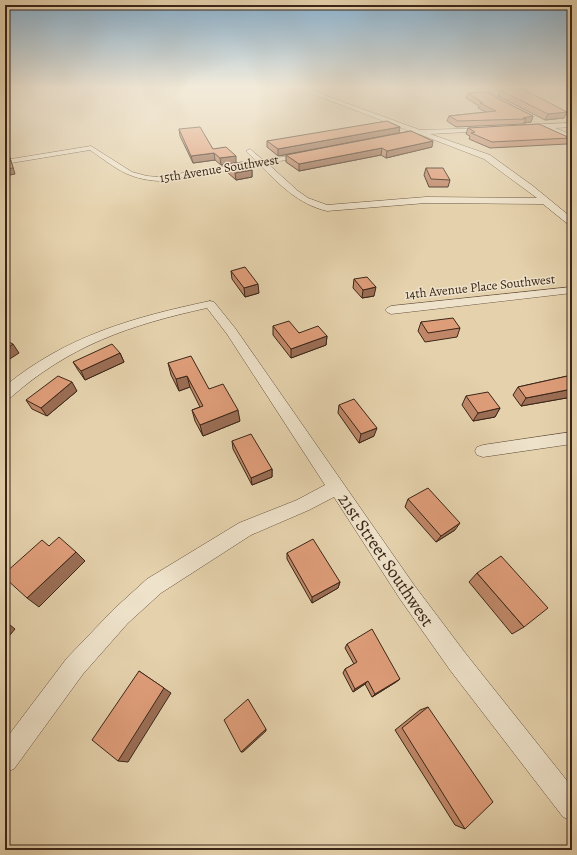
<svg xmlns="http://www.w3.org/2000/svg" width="577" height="855" font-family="Alegreya,serif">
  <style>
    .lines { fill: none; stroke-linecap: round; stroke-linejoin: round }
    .minor-casing { stroke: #66513d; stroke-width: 1 }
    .minor { fill: #eee2ca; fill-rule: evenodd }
    .wall { fill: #bf8768; stroke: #3b2618 }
    .shaded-wall { fill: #9b6e55; stroke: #3b2618 }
    .building { fill: #de9d79; stroke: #3b2618 }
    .labels { text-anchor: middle; stroke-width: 3; stroke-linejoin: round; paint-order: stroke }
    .far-street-label { font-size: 13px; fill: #3b2618; stroke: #eee2ca }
    .near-street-label { font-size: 18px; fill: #3b2618; stroke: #eee2ca }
  </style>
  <rect width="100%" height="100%" fill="#e5d2ad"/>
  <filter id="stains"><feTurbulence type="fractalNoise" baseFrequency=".005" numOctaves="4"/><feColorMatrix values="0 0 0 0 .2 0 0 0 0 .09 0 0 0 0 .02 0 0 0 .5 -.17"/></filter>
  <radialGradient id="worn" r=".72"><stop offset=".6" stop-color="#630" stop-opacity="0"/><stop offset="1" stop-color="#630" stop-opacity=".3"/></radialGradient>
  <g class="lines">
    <defs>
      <g id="minor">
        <path d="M 297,88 L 305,88 L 420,130 L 489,128 L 490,129 L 487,131 L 430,134 L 490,155 L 533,186 L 572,218 L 572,226 L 569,225 L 543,204 L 426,203 L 327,211 C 298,204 280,185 260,165 L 159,181 C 126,179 115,167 90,150 L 5,164 L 5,160 L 91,146 L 132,172 L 147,176 L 159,177 L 256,161 L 246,151 L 250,149 L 263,160 L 308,153 L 308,157 L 305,157 L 267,163 L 298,191 L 308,198 L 327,205 L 426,197 L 537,198 L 484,159 L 419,134 L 394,138 L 394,136 L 412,132 Z"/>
        <path d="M 479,88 L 486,88 L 507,104 L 502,105 Z"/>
        <path d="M 572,123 L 572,127 L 555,128 L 572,135 L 572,140 L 545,128 L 523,129 L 520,127 L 523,125 Z"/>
        <path d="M 572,287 L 572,293 L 391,314 L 387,312 L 385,310 L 387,308 L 391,306 Z"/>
        <path d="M 210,301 L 214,302 L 235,328 L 414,585 L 466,654 L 572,787 L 572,821 L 563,817 L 450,670 L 400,599 L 334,497 L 309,510 L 251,535 L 161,593 L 128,623 L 83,674 L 14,769 L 5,772 L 5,740 L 67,658 L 114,609 L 147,579 L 239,523 L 297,500 L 325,485 L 227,334 L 207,308 C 130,325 70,345 10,398 L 5,399 L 5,386 C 66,336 134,317 210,301 Z"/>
        <path d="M 572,432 L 572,444 L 483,457 L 477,455 L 475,451 L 477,447 L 483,445 Z"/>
      </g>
    </defs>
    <use href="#minor" class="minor-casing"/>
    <use href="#minor" class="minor"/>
  </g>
  <g class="wall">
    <path d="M 500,90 L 567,112 L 564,118 L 545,120 L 498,96 Z"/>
    <path d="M 468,93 L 499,99 L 533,116 L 531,122 L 524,123 L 524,124 L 456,127 L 447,121 L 449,116 L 486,112 L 478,108 L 479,106 L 466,98 Z"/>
    <path d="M 468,128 L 570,138 L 567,144 L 490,148 L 469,139 L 470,136 L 466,134 Z"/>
    <path d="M 179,129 L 236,163 L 252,170 L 252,177 L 236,180 L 227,172 L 226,164 L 221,165 L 215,160 L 193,163 L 180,136 Z"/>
    <path d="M 411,131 L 432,147 L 386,158 L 381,155 L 299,171 L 286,162 L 286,155 Z"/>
    <path d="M 399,133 L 278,156 L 267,147 L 267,141 Z"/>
    <path d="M 426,168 L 450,180 L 448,187 L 429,187 L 424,175 Z"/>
    <path d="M 231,271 L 259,293 L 245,297 L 232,279 Z"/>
    <path d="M 354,279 L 374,296 L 362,298 L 353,288 Z"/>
    <path d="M 421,322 L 460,328 L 457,337 L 425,342 L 418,331 Z"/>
    <path d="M 273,326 L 299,333 L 327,336 L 326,345 L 291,358 L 273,335 Z"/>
    <path d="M 120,353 L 124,362 L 85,380 L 78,370 L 73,362 Z"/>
    <path d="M 168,363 L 209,389 L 240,421 L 203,436 L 195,421 L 192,410 L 200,407 L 190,387 L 179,391 L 171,375 Z"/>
    <path d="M 572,375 L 572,397 L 521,406 L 513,395 L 518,387 Z"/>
    <path d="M 77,391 L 47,416 L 32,409 L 26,400 Z"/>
    <path d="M 466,396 L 500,408 L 495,417 L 473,421 L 462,405 Z"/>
    <path d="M 339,405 L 374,436 L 359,443 L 338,413 Z"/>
    <path d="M 232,441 L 272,469 L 272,477 L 252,485 L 233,449 Z"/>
    <path d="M 408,499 L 455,530 L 436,542 L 405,507 Z"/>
    <path d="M 287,553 L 340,582 L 338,588 L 312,603 L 287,559 Z"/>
    <path d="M 477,573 L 524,627 L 512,634 L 469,582 Z"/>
    <path d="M 347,644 L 400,679 L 396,682 L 372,697 L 365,684 L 353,692 L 343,673 L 345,669 L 354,664 L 345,648 Z"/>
    <path d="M 428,707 L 465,829 L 455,825 L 395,730 L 420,710 Z"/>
    <path d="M 505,847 L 513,850 L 503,850 Z"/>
  </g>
  <g class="shaded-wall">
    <path d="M 567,112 L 564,118 L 545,120 L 548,114 Z"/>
    <path d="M 533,116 L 531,122 L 524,123 L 526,119 L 523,118 Z"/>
    <path d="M 400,127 L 399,133 L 278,156 L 278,149 Z"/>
    <path d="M 433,141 L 432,147 L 386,158 L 387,151 Z"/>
    <path d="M 5,143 L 10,158 L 5,159 Z"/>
    <path d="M 382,148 L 381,155 L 299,171 L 299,164 Z"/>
    <path d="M 214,153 L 215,160 L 193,163 L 191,156 Z"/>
    <path d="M 236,156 L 236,163 L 221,165 L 220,158 Z"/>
    <path d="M 10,158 L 12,164 L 15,174 L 5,176 L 5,169 Z"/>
    <path d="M 252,170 L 252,177 L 236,180 L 235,173 Z"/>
    <path d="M 258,284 L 259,293 L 245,297 L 244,288 Z"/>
    <path d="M 376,287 L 374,296 L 362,298 L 363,290 Z"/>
    <path d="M 327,336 L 326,345 L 291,358 L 291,349 Z"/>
    <path d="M 13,344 L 19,353 L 5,362 L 5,350 Z"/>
    <path d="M 120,353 L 124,362 L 85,380 L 81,371 Z"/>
    <path d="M 187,376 L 190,387 L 179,391 L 176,379 Z"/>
    <path d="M 72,382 L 77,391 L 47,416 L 41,408 Z"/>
    <path d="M 572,389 L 572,397 L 521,406 L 526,398 Z"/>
    <path d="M 500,408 L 495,417 L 473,421 L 478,413 Z"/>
    <path d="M 238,410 L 240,421 L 203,436 L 200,425 Z"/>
    <path d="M 377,428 L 374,436 L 359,443 L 361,434 Z"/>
    <path d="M 272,469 L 272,477 L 252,485 L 251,478 Z"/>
    <path d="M 460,523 L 455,530 L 436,542 L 441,536 Z"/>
    <path d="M 76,552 L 85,561 L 39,607 L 27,598 Z"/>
    <path d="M 340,582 L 338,588 L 312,603 L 312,597 Z"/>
    <path d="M 5,621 L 15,629 L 5,641 Z"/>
    <path d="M 139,671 L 171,693 L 128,762 L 118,761 Z"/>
    <path d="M 400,679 L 396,682 L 372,697 L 375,694 Z"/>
    <path d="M 368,681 L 365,684 L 353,692 L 355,689 Z"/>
    <path d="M 266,729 L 266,731 L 243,752 L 241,752 Z"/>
  </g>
  <g class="building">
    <path d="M 523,89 L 567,112 L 548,114 L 500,90 Z"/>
    <path d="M 489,92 L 499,99 L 533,116 L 523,118 L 526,119 L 458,121 L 449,116 L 496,111 L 480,103 L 483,103 L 468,93 Z"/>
    <path d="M 387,121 L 400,127 L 278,149 L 267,141 Z"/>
    <path d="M 539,124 L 570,138 L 492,142 L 471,133 L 475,132 L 468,128 Z"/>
    <path d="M 200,127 L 213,149 L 226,147 L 236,156 L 220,158 L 214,153 L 191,156 L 179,129 Z"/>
    <path d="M 411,131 L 433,141 L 387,151 L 382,148 L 299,164 L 286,155 Z"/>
    <path d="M 5,143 L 8,152 L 5,152 Z"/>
    <path d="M 10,158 L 13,168 L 5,169 L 5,159 Z"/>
    <path d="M 243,162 L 252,170 L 235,173 L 226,164 Z"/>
    <path d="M 426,168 L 443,168 L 450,180 L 431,179 Z"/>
    <path d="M 245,267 L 258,284 L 244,288 L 231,271 Z"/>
    <path d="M 367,277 L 376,287 L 363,290 L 354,279 Z"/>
    <path d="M 453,318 L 460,328 L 428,333 L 421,322 Z"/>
    <path d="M 289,321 L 299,333 L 318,326 L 327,336 L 291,349 L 273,326 Z"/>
    <path d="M 5,340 L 13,344 L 5,350 Z"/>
    <path d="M 112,344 L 120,353 L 81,371 L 73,362 Z"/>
    <path d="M 191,356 L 209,389 L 223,384 L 238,410 L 200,425 L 192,410 L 203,406 L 187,376 L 176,379 L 168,363 Z"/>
    <path d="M 572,375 L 572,389 L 526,398 L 518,387 Z"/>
    <path d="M 58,376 L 72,382 L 41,408 L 26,400 Z"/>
    <path d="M 488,392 L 500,408 L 478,413 L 466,396 Z"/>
    <path d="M 354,399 L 377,428 L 361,434 L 339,405 Z"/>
    <path d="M 251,434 L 272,469 L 251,478 L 232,441 Z"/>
    <path d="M 428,488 L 460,523 L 441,536 L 408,499 Z"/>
    <path d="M 59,537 L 76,552 L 27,598 L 5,578 L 5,573 L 42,540 L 49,546 Z"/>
    <path d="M 313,539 L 340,582 L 312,597 L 287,553 Z"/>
    <path d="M 501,556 L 548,608 L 524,627 L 477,573 Z"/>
    <path d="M 372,629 L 400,679 L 375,694 L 368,681 L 355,689 L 345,669 L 357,662 L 347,644 Z"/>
    <path d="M 139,671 L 164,688 L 118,761 L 92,740 Z"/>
    <path d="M 248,699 L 266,729 L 241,752 L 224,720 Z"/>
    <path d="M 428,707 L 493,802 L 465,829 L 402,728 Z"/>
  </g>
  <linearGradient id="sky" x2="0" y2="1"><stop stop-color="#89b4d4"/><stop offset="0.42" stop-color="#f3ebda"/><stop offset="1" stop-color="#f3ebda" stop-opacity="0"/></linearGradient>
  <rect width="577" height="208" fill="url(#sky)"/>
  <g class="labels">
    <g class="far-street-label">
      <text transform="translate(219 168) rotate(-9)" y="5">15th Avenue Southwest</text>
      <text transform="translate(480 286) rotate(-6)" y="5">14th Avenue Place Southwest</text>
    </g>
    <g class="near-street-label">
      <text transform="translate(386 560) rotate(56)" y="6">21st Street Southwest</text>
    </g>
  </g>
  <rect width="577" height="855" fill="none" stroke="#e5d2ad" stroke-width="20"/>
  <rect x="6" y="6" width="565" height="843" fill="none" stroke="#3b2618" stroke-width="2"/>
  <rect x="10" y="10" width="557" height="835" fill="none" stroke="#3b2618"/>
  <rect width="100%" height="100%" filter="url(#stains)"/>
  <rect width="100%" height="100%" fill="url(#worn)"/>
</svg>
